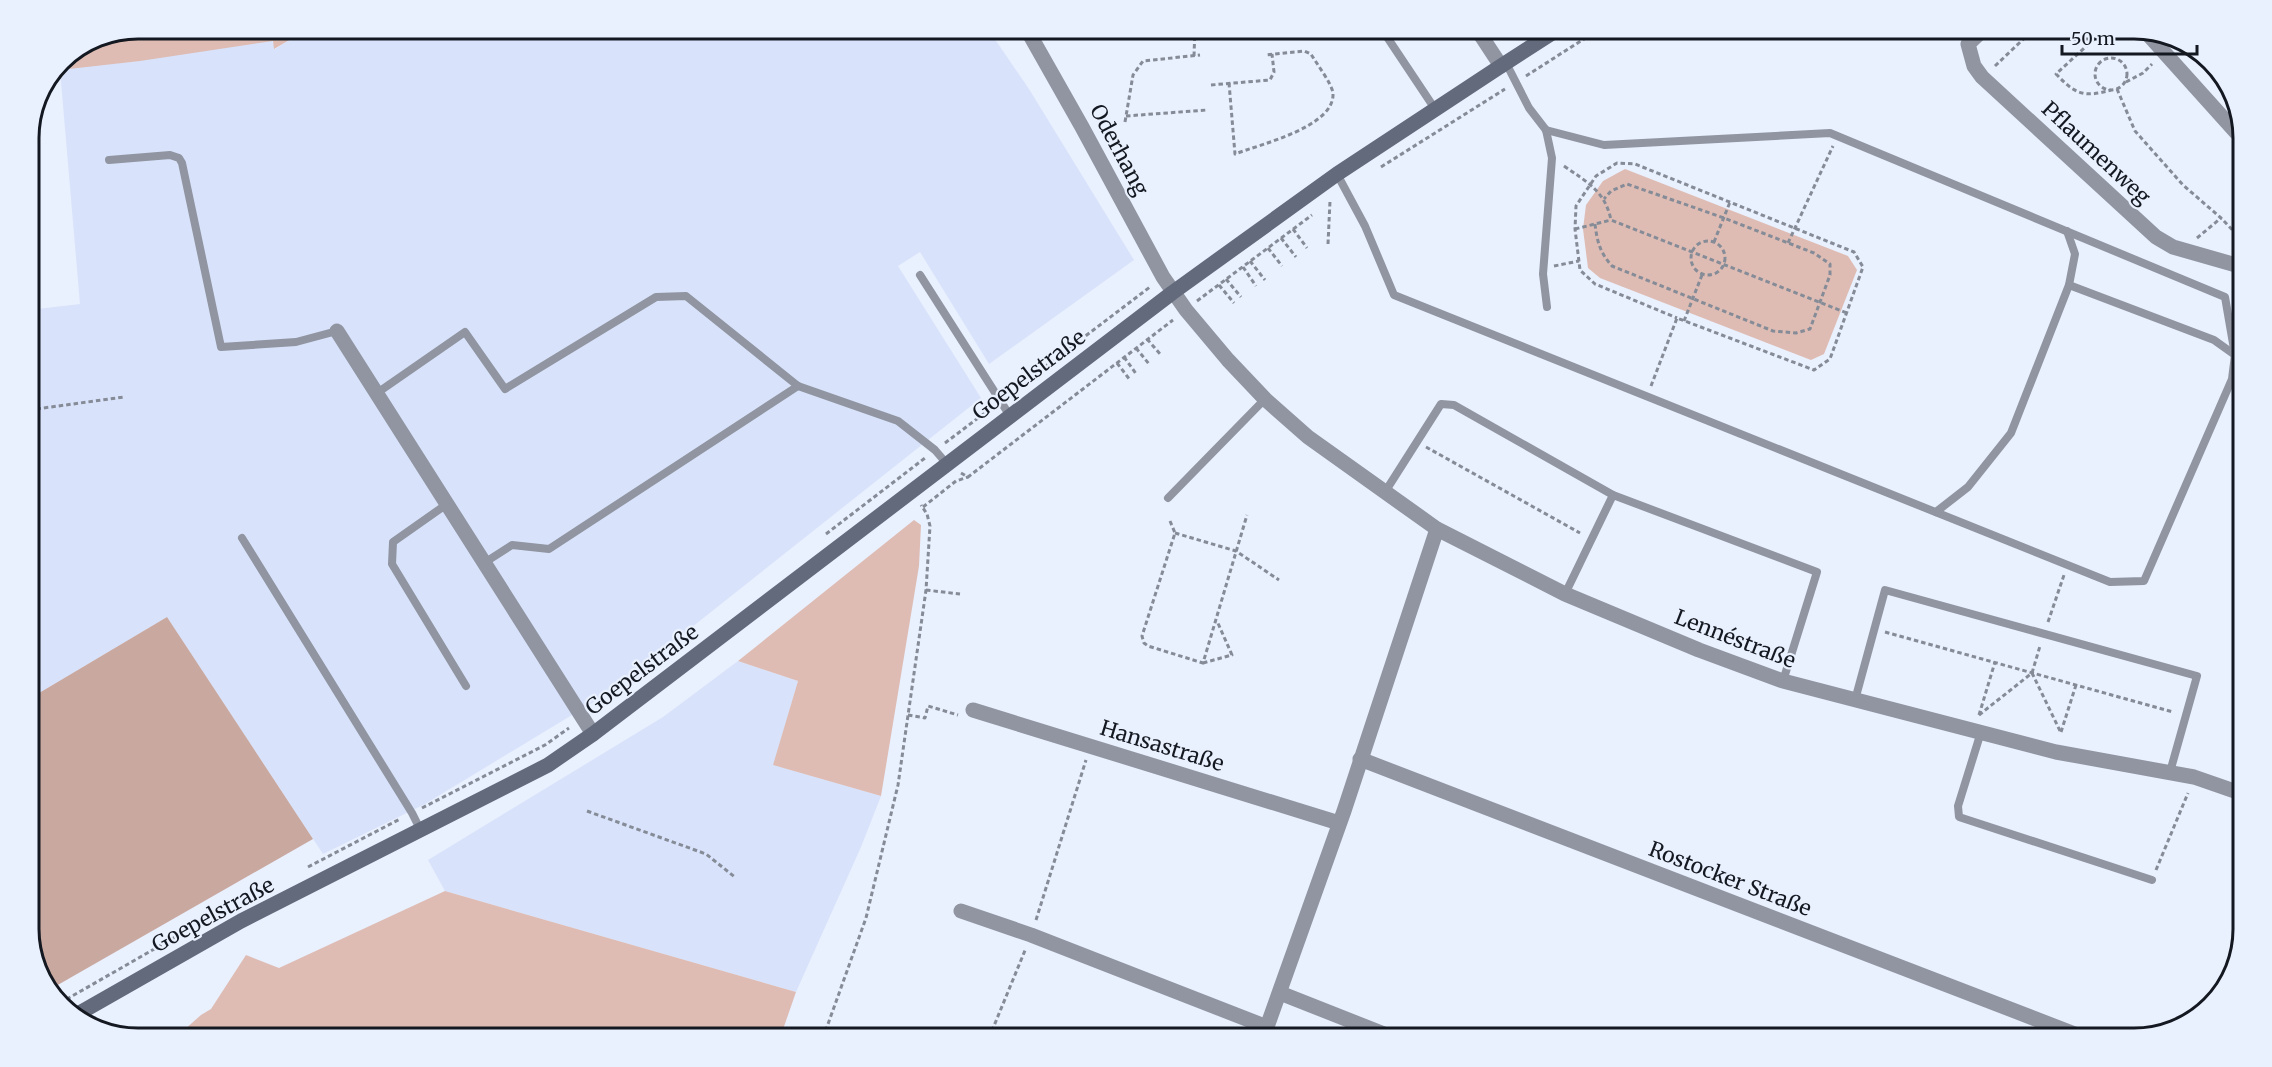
<svg xmlns="http://www.w3.org/2000/svg" width="2272" height="1067" font-family="Merriweather,serif">
  <style>
    .built { fill: #d8e3fb }
    .green { fill: #debcb4 }
    .forest { fill: #c9a8a0 }
    .lines { fill: none; stroke-linecap: round; stroke-linejoin: round }
    .path { stroke: #868c97; stroke-width: 3; stroke-dasharray: 4.5 3; stroke-linecap: butt }
    .lane { stroke: #9095a1; stroke-width: 8 }
    .street { stroke: #9095a1; stroke-width: 15 }
    .secondary { stroke: #626a7b; stroke-width: 15 }
    .labels { text-anchor: middle; stroke-width: 4.5; stroke-linejoin: round; paint-order: stroke }
    .street-label { font-size: 21px; fill: #141820; stroke: #e9f0fe }
    .rim { fill: none; stroke: #141820; stroke-width: 3 }
  </style>
  <rect width="100%" height="100%" fill="#e9f0fe"/>
  <g class="built">
    <path d="M 308,28 L 988,29 L 1029,89 L 1134,260 L 989,364 L 920,252 L 898,266 L 981,398 L 610,692 L 425,804 L 323,854 L 167,617 L 29,699 L 29,310 L 80,304 L 60,70 L 271,37 L 275,49 Z"/>
    <path d="M 738,661 L 798,681 L 774,765 L 881,796 L 861,847 L 796,992 L 445,891 L 428,860 L 663,717 Z"/>
  </g>
  <g class="green">
    <path d="M 138,28 L 308,28 L 308,29 L 274,49 L 273,41 L 140,61 L 60,70 L 61,60 L 96,37 Z"/>
    <path d="M 1625,169 L 1848,256 L 1857,270 L 1824,354 L 1811,360 L 1600,278 L 1588,268 L 1583,229 L 1586,205 L 1603,181 Z"/>
    <path d="M 914,520 L 921,525 L 919,566 L 881,796 L 773,765 L 798,681 L 738,661 Z"/>
    <path d="M 445,891 L 796,992 L 780,1038 L 175,1038 L 201,1015 L 211,1009 L 246,955 L 279,968 Z"/>
  </g>
  <path class="forest" d="M 167,617 L 313,839 L 49,990 L 29,937 L 29,699 Z"/>
  <g class="lines">
    <g class="path">
      <path d="M 270,28 L 271,37"/>
      <path d="M 2106,28 L 2056,74 C 2075,94 2084,98 2111,90"/>
      <path d="M 1194,56 L 1195,28"/>
      <circle cx="2111" cy="74" r="16"/>
      <path d="M 1995,66 L 2035,28"/>
      <path d="M 1526,76 L 1601,28"/>
      <path d="M 2126,82 L 2143,73 L 2152,64"/>
      <path d="M 1229,83 L 1235,154 C 1261,144 1334,127 1333,94 C 1333,85 1316,63 1311,54 L 1304,51 L 1266,55"/>
      <path d="M 1211,85 L 1270,80 L 1274,72 L 1272,54"/>
      <path d="M 2117,89 L 2135,131 L 2183,185 L 2221,218 L 2243,241"/>
      <path d="M 1126,116 L 1207,110"/>
      <path d="M 1125,122 L 1133,75 L 1143,61 L 1200,55"/>
      <path d="M 1564,166 C 1587,182 1605,191 1611,220 L 1847,313"/>
      <path d="M 1381,167 L 1505,89"/>
      <path d="M 1595,224 C 1597,241 1600,253 1612,266 L 1773,331 L 1796,333 L 1810,329 L 1830,275 L 1830,264 L 1814,253 L 1724,218 L 1627,184 L 1611,191 L 1604,199"/>
      <path d="M 1293,229 L 1307,248"/>
      <path d="M 1575,229 L 1611,220"/>
      <path d="M 1281,238 L 1296,257"/>
      <path d="M 2197,238 L 2221,218"/>
      <circle cx="1708" cy="258" r="17"/>
      <path d="M 1714,242 L 1730,202"/>
      <path d="M 1788,243 L 1833,146"/>
      <path d="M 1328,244 L 1330,201"/>
      <path d="M 1268,248 L 1282,266"/>
      <path d="M 1250,261 L 1265,280"/>
      <path d="M 1554,266 L 1579,261"/>
      <path d="M 1243,267 L 1256,286"/>
      <path d="M 1226,279 L 1241,297"/>
      <path d="M 1219,285 L 1234,303"/>
      <path d="M 2235,289 L 2242,292 L 2243,290"/>
      <path d="M 1197,301 L 1312,215"/>
      <path d="M 1684,321 L 1702,275"/>
      <path d="M 1147,339 L 1161,355"/>
      <path d="M 1136,348 L 1149,364"/>
      <path d="M 1124,357 L 1137,375"/>
      <path d="M 1117,363 L 1130,380"/>
      <path d="M 1038,372 L 1150,287"/>
      <path d="M 1651,386 L 1677,318 L 1814,370 L 1830,359 L 1863,267 L 1854,252 L 1635,164 L 1617,163 L 1596,176 L 1576,206 L 1575,229 L 1580,270 L 1595,284 L 1677,318"/>
      <path d="M 29,410 L 124,397"/>
      <path d="M 945,443 L 990,409"/>
      <path d="M 1426,447 L 1580,533"/>
      <path d="M 961,473 L 968,477 L 1173,320"/>
      <path d="M 923,507 L 956,481 L 968,477"/>
      <path d="M 1170,521 L 1175,533 L 1142,636 L 1144,643 L 1148,646 L 1203,663 L 1247,515"/>
      <path d="M 1175,533 L 1236,551 L 1279,580"/>
      <path d="M 826,534 L 925,458"/>
      <path d="M 926,590 L 960,594"/>
      <path d="M 2048,622 L 2064,575"/>
      <path d="M 1885,632 L 2173,712"/>
      <path d="M 1203,663 L 1232,655 L 1217,621"/>
      <path d="M 2032,673 L 2040,646"/>
      <path d="M 908,715 L 925,718 L 928,706 L 958,715"/>
      <path d="M 1979,715 L 2032,673 L 2061,733"/>
      <path d="M 1979,715 L 1995,662"/>
      <path d="M 2061,732 L 2076,685"/>
      <path d="M 422,808 L 545,745 L 569,728"/>
      <path d="M 587,811 L 706,854 L 736,878"/>
      <path d="M 308,867 L 400,819"/>
      <path d="M 2156,870 L 2188,793"/>
      <path d="M 1036,920 L 1086,760"/>
      <path d="M 60,1003 L 177,936"/>
      <path d="M 823,1038 L 866,918 L 898,785 L 926,590 L 930,526 L 927,514 L 921,505"/>
      <path d="M 989,1038 L 1026,948"/>
    </g>
    <g class="lane">
      <path d="M 1381,28 L 1435,109"/>
      <path d="M 1506,63 L 1529,108 L 1546,130 L 1552,158 L 1543,274 L 1547,307"/>
      <path d="M 109,160 L 170,155 L 179,158 L 182,163 L 221,347 L 296,342 L 337,331"/>
      <path d="M 1337,174 L 1365,226 L 1394,295 L 2110,582 L 2144,581 L 2232,379 L 2235,355 L 2225,297 L 1830,133 L 1604,145 L 1546,130"/>
      <path d="M 920,275 L 1010,416"/>
      <path d="M 2069,285 L 2214,340 L 2235,355"/>
      <path d="M 377,393 L 465,332 L 505,389 L 656,297 L 686,296 L 798,386 L 898,421 L 935,450 L 947,464"/>
      <path d="M 1385,492 L 1441,404 L 1454,405 L 1613,495 L 1817,572 L 1783,681"/>
      <path d="M 1168,498 L 1265,399"/>
      <path d="M 447,504 L 393,542 L 392,564 L 466,686"/>
      <path d="M 1936,512 L 1968,487 L 2011,433 L 2069,285 L 2075,254 L 2067,231"/>
      <path d="M 242,538 L 412,813 L 421,831"/>
      <path d="M 484,563 L 512,545 L 549,549 L 798,386"/>
      <path d="M 1565,594 L 1613,495"/>
      <path d="M 1855,700 L 1885,590 L 2197,676 L 2170,772"/>
      <path d="M 1981,732 L 1958,806 L 1959,817 L 2152,880"/>
    </g>
    <g class="street">
      <path d="M 1026,28 L 1082,127 L 1163,277 L 1186,310 L 1228,360 L 1265,399 L 1308,437 L 1437,529 L 1565,594 L 1699,650 L 1783,681 L 2056,752 L 2194,777 L 2243,794"/>
      <path d="M 1476,28 L 1501,66"/>
      <path d="M 1985,28 L 1968,44 L 1974,66 L 1982,77 L 2156,237 L 2173,247 L 2243,267"/>
      <path d="M 2145,31 L 2243,140"/>
      <path d="M 337,331 L 593,734"/>
      <path d="M 973,710 L 1339,823"/>
      <path d="M 1360,759 L 2085,1038"/>
      <path d="M 961,911 L 1031,935 L 1267,1027"/>
      <path d="M 1280,993 L 1394,1038"/>
      <path d="M 1263,1038 L 1344,811 L 1437,529"/>
    </g>
    <path class="secondary" d="M 76,1015 L 241,921 L 548,765 L 593,734 L 1172,293 L 1337,174 L 1501,66 L 1560,28"/>
  </g>
  <g class="labels">
    <g class="street-label">
      <text transform="translate(1119 150) rotate(62)" y="7">Oderhang</text>
      <text transform="translate(2096 153) rotate(43)" y="7">Pflaumenweg</text>
      <text transform="translate(1029 375) rotate(-37)" y="7">Goepelstraße</text>
      <text transform="translate(1735 639) rotate(21)" y="7">Lennéstraße</text>
      <text transform="translate(642 670) rotate(-37)" y="7">Goepelstraße</text>
      <text transform="translate(1162 746) rotate(17)" y="7">Hansastraße</text>
      <text transform="translate(1730 879) rotate(21)" y="7">Rostocker Straße</text>
      <text transform="translate(213 915) rotate(-28)" y="7">Goepelstraße</text>
    </g>
  </g>
  <path d="M0 0H2272V1067H0ZM138 39H2134A99 99 0 0 1 2233 138V929A99 99 0 0 1 2134 1028H138A99 99 0 0 1 39 929V138A99 99 0 0 1 138 39Z" fill="#e9f0fe" fill-rule="evenodd"/>
  <path class="rim" d="M138 39H2134A99 99 0 0 1 2233 138V929A99 99 0 0 1 2134 1028H138A99 99 0 0 1 39 929V138A99 99 0 0 1 138 39Z"/>
  <path d="M2062 45v9h135v-9" fill="none" stroke="#141820" stroke-width="3"/>
  <text x="2071" y="45" font-size="18" fill="#141820" stroke="#e9f0fe" stroke-width="4.5" paint-order="stroke">50 m</text>
</svg>
